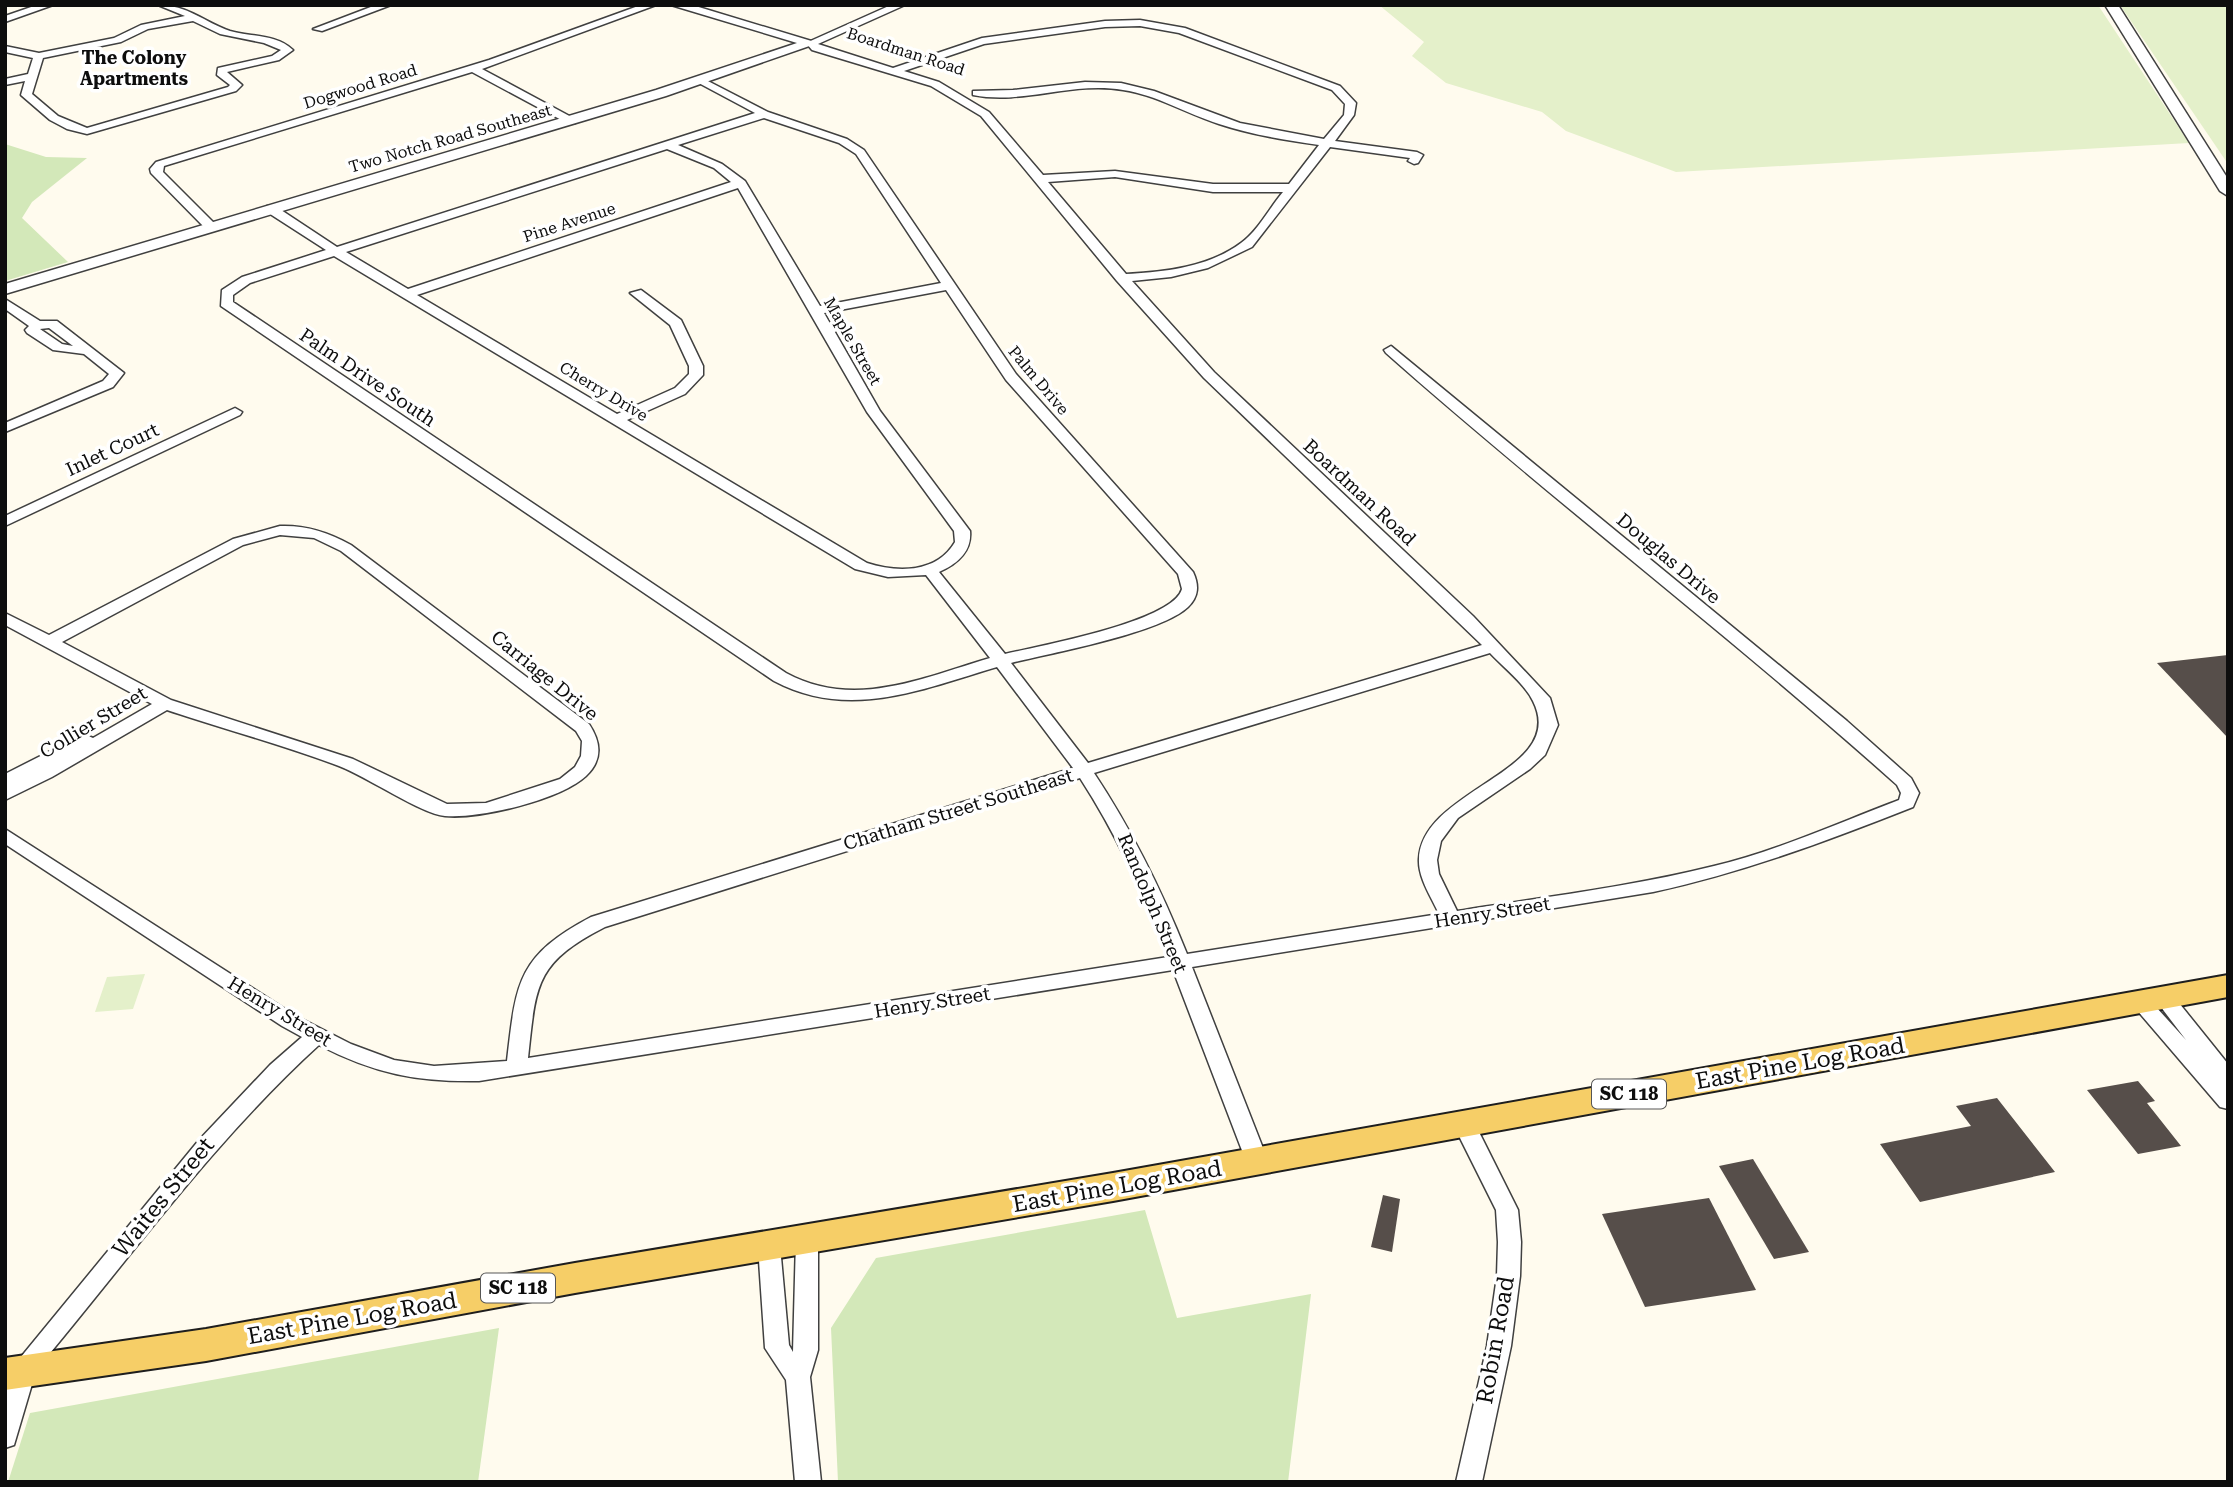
<svg xmlns="http://www.w3.org/2000/svg" width="2233" height="1487" font-family="'Roboto Serif',serif">
  <style>
    .green { fill: #d3e8b9 }
    .pitch { fill: #e4f0ca }
    .building { fill: #564e4a }
    .lines { fill: none; stroke-linecap: round; stroke-linejoin: round }
    .minor-casing { stroke: #404040; stroke-width: 3 }
    .tertiary-casing { stroke: #404040; stroke-width: 3 }
    .primary-casing { stroke: #1e1e1e; stroke-width: 4 }
    .minor { fill: #fff; fill-rule: evenodd }
    .tertiary { fill: #fff; fill-rule: evenodd }
    .primary { fill: #f6ce67; fill-rule: evenodd }
    .labels { text-anchor: middle; stroke-width: 7; stroke-linejoin: round; paint-order: stroke }
    .far-street-label { font-size: 16px; fill: #0d0d0d; stroke: #fff }
    .far-neighbourhood-label { font-size: 18px; font-weight: bold; fill: #0d0d0d; stroke: #fff }
    .shield { fill: #fff; stroke: #565656; stroke-width: 2 }
    .shield-label { font-size: 18px; font-weight: bold; fill: #0d0d0d }
    .street-label { font-size: 19px; fill: #0d0d0d; stroke: #fff }
    .near-street-label { font-size: 23px; fill: #0d0d0d; stroke: #fff }
  </style>
  <rect width="100%" height="100%" fill="#fffbee"/>
  <g class="green">
    <path d="M 5,144 L 46,157 L 87,158 L 32,202 L 22,218 L 68,262 L 5,281 Z"/>
    <path d="M 1145,1210 L 1177,1318 L 1311,1294 L 1288,1482 L 838,1482 L 831,1328 L 876,1258 Z"/>
    <path d="M 499,1328 L 478,1482 L 8,1482 L 30,1413 Z"/>
  </g>
  <g class="pitch">
    <path d="M 1379,5 L 2098,5 L 2189,143 L 1676,172 L 1566,131 L 1542,112 L 1446,83 L 1412,56 L 1424,42 Z"/>
    <path d="M 2120,5 L 2228,5 L 2228,164 Z"/>
    <path d="M 145,974 L 133,1009 L 95,1012 L 107,977 Z"/>
  </g>
  <g class="building">
    <path d="M 2228,655 L 2228,738 L 2157,663 Z"/>
    <path d="M 2138,1081 L 2155,1101 L 2147,1103 L 2181,1146 L 2138,1154 L 2087,1090 Z"/>
    <path d="M 1997,1098 L 2055,1172 L 1920,1202 L 1880,1144 L 1971,1126 L 1956,1106 Z"/>
    <path d="M 1753,1159 L 1809,1252 L 1774,1259 L 1719,1166 Z"/>
    <path d="M 1383,1195 L 1400,1199 L 1392,1252 L 1371,1247 Z"/>
    <path d="M 1709,1198 L 1756,1290 L 1645,1307 L 1602,1214 Z"/>
  </g>
  <g class="lines">
    <defs>
      <g id="minor">
        <path d="M 37,5 L 53,5 L 5,22 L 5,16 Z"/>
        <path d="M 158,5 C 188,5 204,22 230,31 C 251,37 276,34 293,50 L 279,60 L 227,72 L 242,85 L 236,91 L 87,134 L 67,129 L 50,120 L 21,95 L 25,81 L 5,85 L 5,79 L 28,74 L 33,58 L 5,52 L 5,46 L 39,53 L 114,38 L 141,25 L 185,16 ZM 193,21 L 220,34 L 264,43 L 281,50 L 272,56 L 218,68 L 217,75 L 230,85 L 228,87 L 87,128 L 58,116 L 32,94 L 43,58 L 121,42 L 148,29 Z"/>
        <path d="M 376,5 L 391,5 L 322,31 L 313,29 Z"/>
        <path d="M 641,5 L 656,5 L 482,69 L 575,119 L 575,123 L 567,123 L 472,72 L 164,166 L 163,172 L 215,224 L 215,230 L 207,230 L 151,173 L 150,169 L 156,162 L 489,60 Z"/>
        <path d="M 891,5 L 905,5 L 818,44 L 893,68 L 982,38 L 1105,21 L 1140,20 L 1185,28 L 1340,86 L 1356,103 L 1354,115 L 1335,141 L 1417,152 L 1423,155 L 1418,163 L 1414,164 L 1408,161 L 1410,158 L 1330,147 L 1252,247 L 1208,268 L 1171,277 L 1132,281 L 1214,372 L 1473,616 L 1550,698 L 1558,725 L 1545,755 L 1530,769 L 1458,818 L 1441,841 L 1437,860 L 1439,874 L 1457,911 C 1543,897 1630,887 1714,866 C 1777,851 1838,823 1899,800 L 1901,793 L 1897,785 C 1731,636 1553,501 1386,353 L 1384,350 L 1391,346 L 1847,721 L 1911,778 L 1919,793 L 1913,807 C 1827,841 1744,872 1653,892 L 1192,967 L 1268,1161 L 1265,1167 L 1257,1169 L 1249,1167 L 1246,1161 L 1173,970 L 479,1081 C 417,1082 375,1074 319,1045 C 218,1137 138,1247 51,1352 L 35,1374 L 14,1445 L 5,1448 L 5,1393 L 16,1363 L 199,1140 L 270,1065 L 302,1037 L 282,1026 L 5,844 L 5,829 L 296,1016 L 351,1044 L 394,1060 L 434,1066 L 507,1061 C 516,983 517,956 591,917 L 1073,768 L 997,667 C 922,689 849,721 774,681 L 221,306 L 222,290 L 242,277 L 326,250 L 267,212 L 267,206 L 275,206 L 337,247 L 755,113 L 695,81 L 704,79 L 768,112 L 847,139 L 864,150 L 1016,374 L 1193,572 C 1199,585 1199,596 1188,607 C 1161,633 1051,653 1011,663 L 1088,763 L 1482,645 L 1204,378 L 1117,281 L 981,116 L 931,86 L 812,50 L 806,43 ZM 1140,26 L 1179,33 L 1332,90 L 1345,104 L 1344,115 L 1324,139 L 1240,123 L 1154,91 L 1121,83 L 1085,82 L 1013,90 L 973,91 L 973,95 C 1023,105 1073,81 1123,90 C 1157,95 1187,114 1219,124 C 1252,135 1286,140 1319,145 L 1289,184 L 1213,184 L 1115,171 L 1043,175 L 989,112 L 939,82 L 904,71 L 984,44 L 1105,27 ZM 764,118 L 839,143 L 856,154 L 941,283 L 820,306 L 745,181 L 722,164 L 678,145 ZM 667,149 L 714,168 L 731,182 L 408,289 L 346,252 ZM 1115,177 L 1213,192 L 1283,192 C 1270,207 1258,231 1241,243 C 1209,267 1165,272 1126,274 L 1048,182 ZM 738,188 L 867,412 L 954,531 L 955,542 C 937,573 898,573 867,563 L 627,420 L 685,394 L 703,375 L 703,366 L 681,320 L 641,290 L 630,293 L 670,325 L 689,366 L 689,374 L 675,388 L 617,414 L 417,295 ZM 334,256 L 855,569 L 888,577 L 926,575 L 990,658 C 922,678 854,710 786,673 L 233,302 L 233,295 L 250,283 ZM 946,290 L 1006,380 L 1178,574 L 1182,589 C 1173,622 1038,646 1005,654 L 939,572 C 957,564 972,552 970,531 L 880,411 L 824,313 ZM 1490,653 C 1503,667 1525,684 1533,701 C 1569,772 1422,788 1419,859 C 1418,878 1432,898 1439,914 L 1187,954 C 1161,889 1133,832 1094,773 ZM 1080,778 C 1117,835 1144,894 1168,957 L 528,1058 C 536,984 535,963 605,927 Z"/>
        <path d="M 5,299 L 40,321 L 57,321 L 124,373 L 113,387 L 5,432 L 5,423 L 103,381 L 109,374 L 84,354 L 53,350 L 27,333 L 25,330 L 29,326 L 5,309 ZM 49,328 L 73,346 L 62,344 L 40,329 Z"/>
        <path d="M 235,408 L 242,412 L 240,415 L 5,526 L 5,516 Z"/>
        <path d="M 280,526 C 306,525 328,532 351,545 L 589,724 C 601,742 603,760 586,776 C 560,800 480,819 445,816 C 421,814 366,776 339,766 C 283,745 224,729 167,710 L 52,777 L 5,800 L 5,774 L 80,736 L 86,735 L 93,738 L 152,704 L 5,625 L 5,613 L 49,635 L 233,539 ZM 280,535 L 314,538 L 341,551 L 576,731 L 582,741 L 581,756 L 575,767 L 560,779 L 486,803 L 447,804 L 353,759 L 171,700 L 62,642 L 243,545 Z"/>
        <path d="M 2164,991 L 2171,993 L 2228,1064 L 2228,1109 L 2220,1107 L 2130,1002 L 2133,997 L 2147,997 L 2186,1040 L 2154,998 L 2157,993 Z"/>
        <path d="M 1464,1116 L 1472,1118 L 1518,1210 L 1521,1242 L 1520,1276 L 1511,1346 L 1482,1482 L 1456,1482 L 1487,1346 L 1497,1276 L 1498,1242 L 1496,1210 L 1453,1124 L 1456,1118 Z"/>
        <path d="M 807,1231 L 815,1234 L 818,1240 L 818,1350 L 810,1377 L 821,1482 L 795,1482 L 786,1380 L 765,1348 L 758,1246 L 761,1240 L 769,1237 L 777,1240 L 780,1246 L 789,1345 L 793,1352 L 796,1240 L 799,1234 Z"/>
      </g>
      <g id="tertiary">
        <path d="M 671,5 L 692,5 L 818,43 L 666,96 L 5,294 L 5,284 L 656,90 L 797,43 Z"/>
        <path d="M 2105,5 L 2118,5 L 2228,179 L 2228,196 L 2220,191 Z"/>
      </g>
      <path id="primary" d="M 2228,975 L 2228,997 L 1113,1201 L 575,1293 L 206,1361 L 5,1390 L 5,1358 L 206,1329 L 575,1263 L 1113,1173 Z"/>
    </defs>
    <use href="#minor" class="minor-casing"/>
    <use href="#tertiary" class="tertiary-casing"/>
    <use href="#primary" class="primary-casing"/>
    <use href="#minor" class="minor"/>
    <use href="#tertiary" class="tertiary"/>
    <use href="#primary" class="primary"/>
  </g>
  <g class="labels">
    <g class="far-street-label">
      <text transform="translate(906 51) rotate(18)" y="6">Boardman Road</text>
      <text transform="translate(360 86) rotate(-17)" y="6">Dogwood Road</text>
      <text transform="translate(450 138) rotate(-16)" y="6">Two Notch Road Southeast</text>
      <text transform="translate(569 222) rotate(-18)" y="6">Pine Avenue</text>
      <text transform="translate(853 341) rotate(60)" y="6">Maple Street</text>
      <text transform="translate(1039 380) rotate(50)" y="6">Palm Drive</text>
      <text transform="translate(604 391) rotate(31)" y="6">Cherry Drive</text>
    </g>
    <g class="far-neighbourhood-label">
      <text x="134" y="64">The Colony<tspan x="134" dy="21">Apartments</tspan></text>
    </g>
    <g class="shield">
      <rect x="1592" y="1079.5" width="74" height="29" rx="5"/>
      <rect x="481" y="1273.5" width="74" height="29" rx="5"/>
    </g>
    <g class="shield-label">
      <text x="1629" y="1100">SC 118</text>
      <text x="518" y="1294">SC 118</text>
    </g>
    <g class="street-label">
      <text transform="translate(368 377) rotate(34)" y="7">Palm Drive South</text>
      <text transform="translate(112 449) rotate(-25)" y="7">Inlet Court</text>
      <text transform="translate(1360 492) rotate(43)" y="7">Boardman Road</text>
      <text transform="translate(1669 558) rotate(40)" y="7">Douglas Drive</text>
      <text transform="translate(545 675) rotate(39)" y="7">Carriage Drive</text>
      <text transform="translate(93 722) rotate(-31)" y="7">Collier Street</text>
      <text transform="translate(958 809) rotate(-17)" y="7">Chatham Street Southeast</text>
      <text transform="translate(1153 903) rotate(67)" y="7">Randolph Street</text>
      <text transform="translate(1492 912) rotate(-9)" y="7">Henry Street</text>
      <text transform="translate(932 1002) rotate(-9)" y="7">Henry Street</text>
      <text transform="translate(280 1011) rotate(31)" y="7">Henry Street</text>
    </g>
    <g class="near-street-label">
      <text transform="translate(1800 1063) rotate(-10)" y="8">East Pine Log Road</text>
      <text transform="translate(1117 1186) rotate(-10)" y="8">East Pine Log Road</text>
      <text transform="translate(163 1197) rotate(-51)" y="8">Waites Street</text>
      <text transform="translate(352 1318) rotate(-10)" y="8">East Pine Log Road</text>
      <text transform="translate(1495 1340) rotate(-80)" y="8">Robin Road</text>
    </g>
  </g>
  <rect width="2233" height="1487" fill="none" stroke="#0d0d0d" stroke-width="14"/>
</svg>
